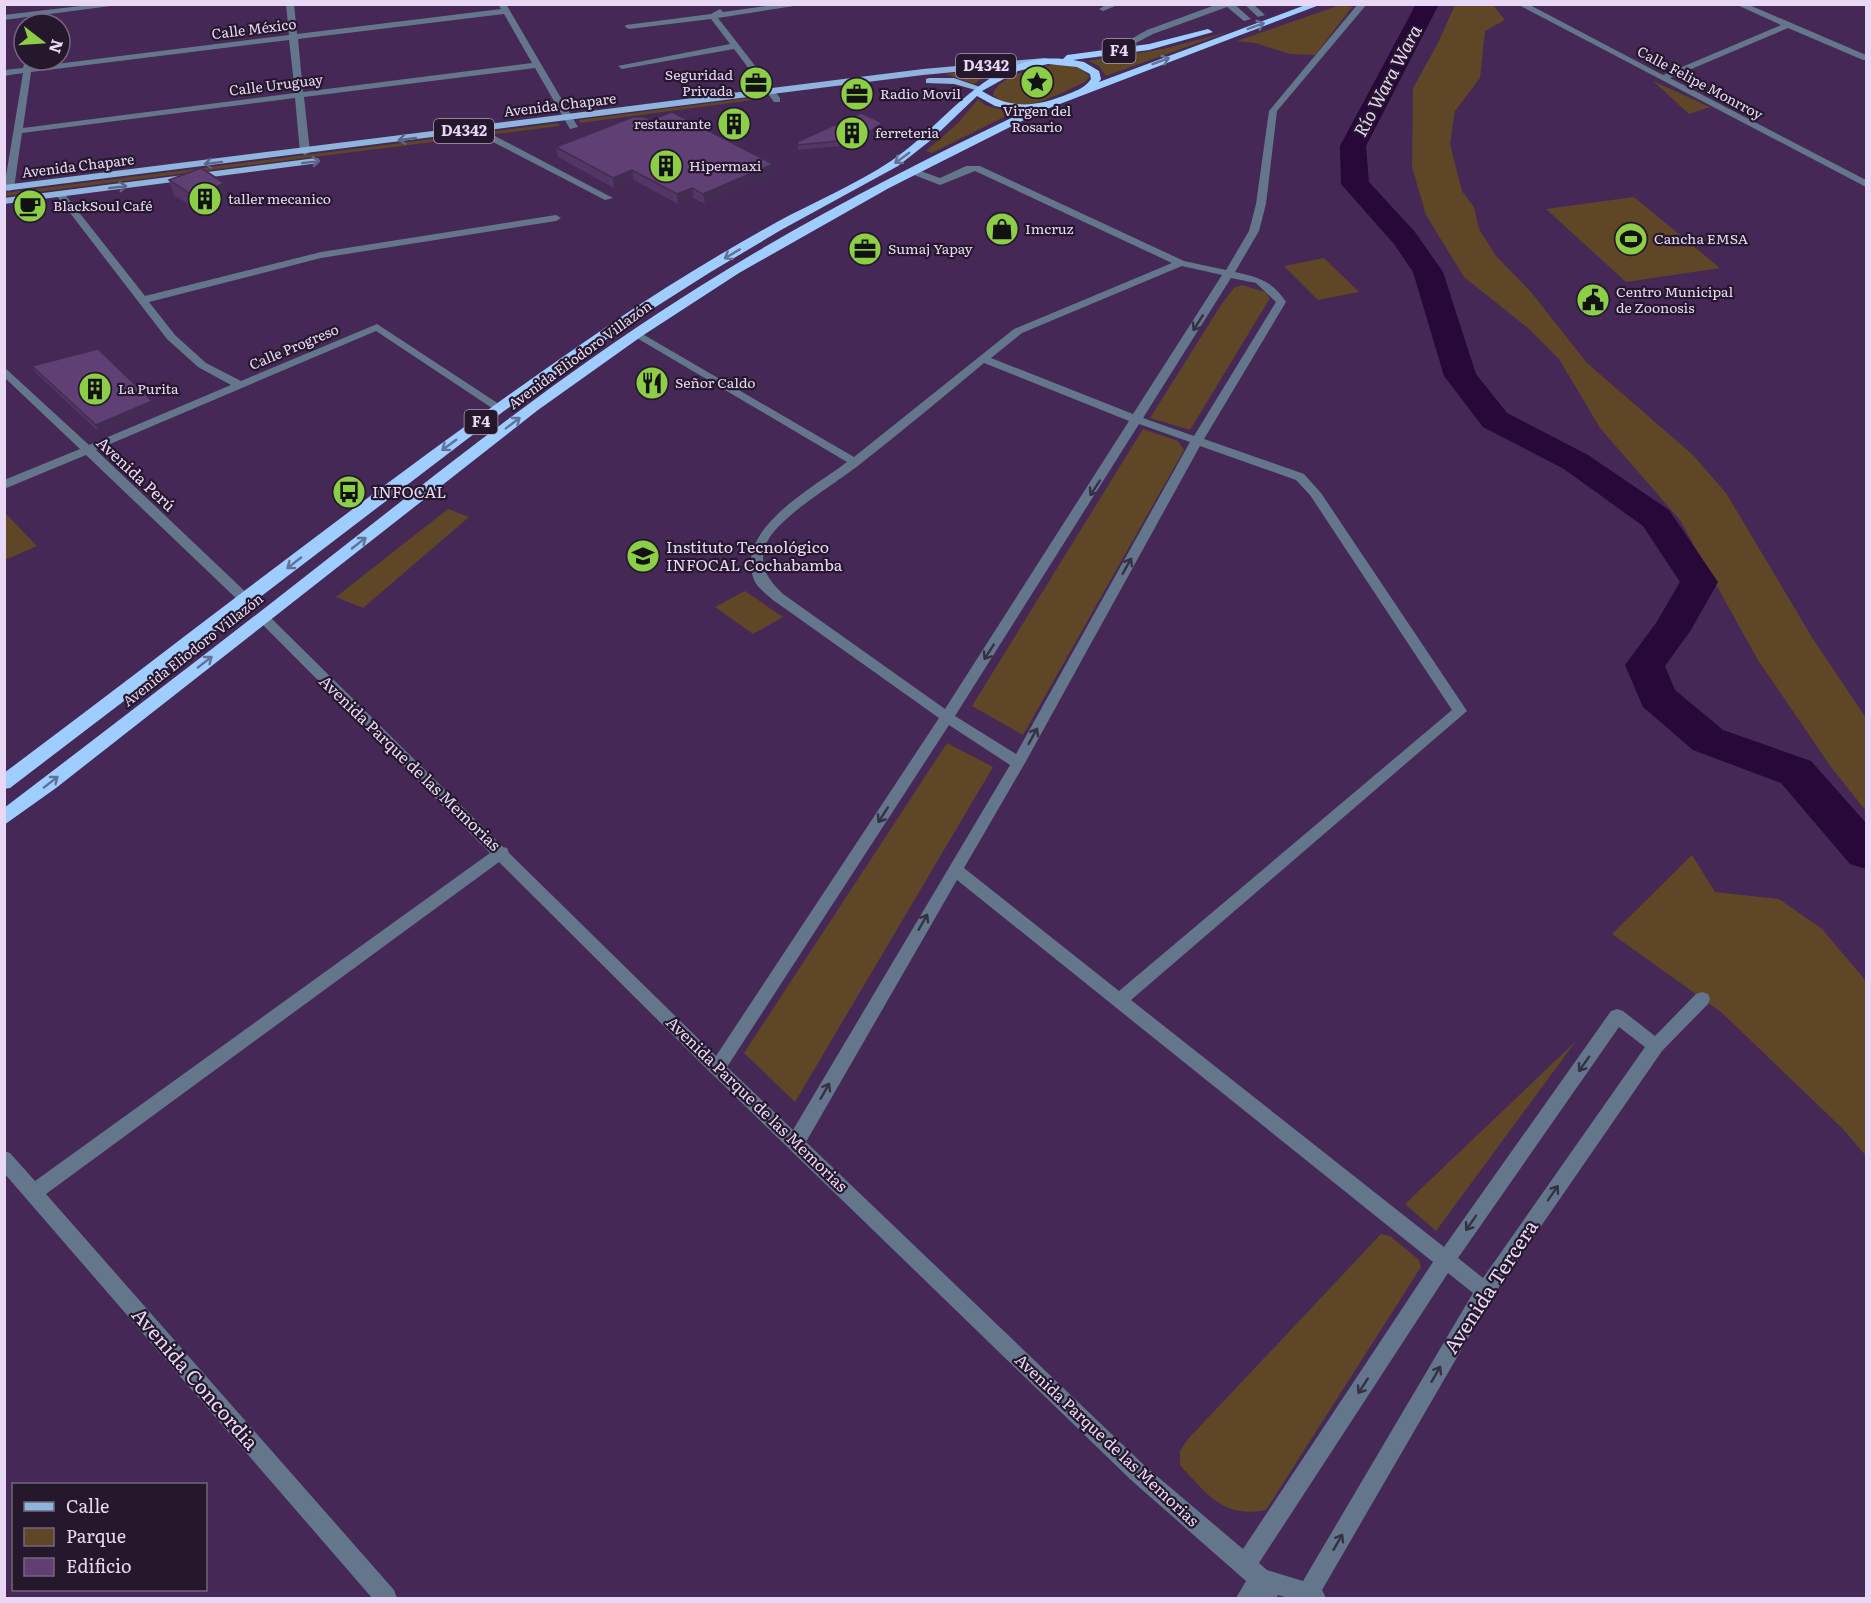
<svg xmlns="http://www.w3.org/2000/svg" width="1871" height="1603" font-family="Literata,serif">
  <style>
    .green { fill: #5f4627 }
    .lines { fill: none; stroke-linecap: round; stroke-linejoin: round }
    .river { fill: #280739; fill-rule: evenodd }
    .minor { fill: #64768b; fill-rule: evenodd }
    .major { fill: #8fb4de; fill-rule: evenodd }
    .highway { fill: #9fcdff; fill-rule: evenodd }
    .wall { fill: #533665 }
    .shaded-wall { fill: #432c52 }
    .building { fill: #603f75; stroke: #432c52; stroke-width: 1.5 }
    .oneway { stroke: #627296 }
    .oneway2 { stroke: #5a6686 }
    .oneway3 { stroke: #353044 }
    .labels { text-anchor: middle; stroke-width: 4.5; stroke-linejoin: round; paint-order: stroke }
    .far-street-label { font-size: 14px; fill: #e9d8f5; stroke: #25182d }
    .far-poi-label { font-size: 14px; fill: #e9d8f5; stroke: #25182d; text-anchor: start }
    .shield { fill: #25182d; stroke: #ae9eb9; stroke-width: 1.5 }
    .shield-label { font-size: 15px; font-weight: bold; fill: #e9d8f5 }
    .street-label { font-size: 16px; fill: #e9d8f5; stroke: #25182d }
    .poi-label { font-size: 16px; fill: #e9d8f5; stroke: #25182d; text-anchor: start }
    .water-label { font-size: 18px; font-style: italic; fill: #e7d3f4; stroke: #25182d }
    .near-street-label { font-size: 20px; fill: #e9d8f5; stroke: #25182d }
  </style>
  <rect width="100%" height="100%" fill="#452856"/>
  <g class="green">
    <path d="M 1340,5 L 1352,7 L 1315,55 L 1290,54 L 1255,43 L 1237,41 Z"/>
    <path d="M 1455,5 L 1493,5 L 1505,20 L 1485,31 L 1480,78 L 1455,111 L 1450,144 L 1462,191 L 1474,207 L 1479,229 L 1496,256 L 1531,292 L 1587,363 L 1693,455 L 1726,493 L 1813,639 L 1866,718 L 1866,811 L 1831,767 L 1758,660 L 1680,520 L 1600,428 L 1559,359 L 1528,328 L 1464,277 L 1426,215 L 1412,167 L 1413,88 L 1438,43 Z"/>
    <path d="M 1228,32 L 1106,76 L 1099,66 L 1088,61 L 1163,49 Z"/>
    <path d="M 1056,64 L 1078,67 L 1090,76 L 1085,82 C 1058,94 1019,119 993,95 C 996,76 1039,67 1056,64 Z"/>
    <path d="M 1008,67 L 987,75 L 974,84 L 945,74 Z"/>
    <path d="M 1653,81 L 1710,107 L 1689,114 Z"/>
    <path d="M 766,96 L 767,98 L 580,123 L 579,120 Z"/>
    <path d="M 978,99 L 985,105 L 1012,113 L 932,153 L 926,151 L 958,123 Z"/>
    <path d="M 559,123 L 559,126 L 5,196 L 4,193 Z"/>
    <path d="M 1634,197 L 1720,268 L 1626,282 L 1546,209 Z"/>
    <path d="M 1324,258 L 1359,292 L 1318,300 L 1284,266 Z"/>
    <path d="M 1242,285 L 1265,292 L 1270,298 L 1190,430 L 1150,418 L 1221,305 L 1234,288 Z"/>
    <path d="M 1143,429 L 1178,441 L 1184,450 L 1023,735 L 972,706 Z"/>
    <path d="M 448,509 L 469,517 L 363,608 L 336,597 Z"/>
    <path d="M 4,512 L 37,546 L 5,560 L 4,560 Z"/>
    <path d="M 745,591 L 783,617 L 753,634 L 715,607 Z"/>
    <path d="M 947,743 L 993,767 L 795,1102 L 744,1053 Z"/>
    <path d="M 1692,855 L 1715,892 L 1779,899 L 1822,929 L 1866,981 L 1866,1156 L 1843,1129 L 1721,1012 L 1612,934 Z"/>
    <path d="M 1576,1041 L 1436,1231 L 1405,1204 Z"/>
    <path d="M 1381,1234 L 1390,1236 L 1419,1260 L 1421,1267 L 1266,1510 C 1223,1519 1207,1494 1180,1465 L 1180,1451 L 1188,1439 Z"/>
  </g>
  <g class="lines">
    <path class="river" d="M 1416,4 L 1439,4 L 1366,146 L 1369,182 L 1415,232 L 1443,272 L 1476,374 L 1507,413 L 1588,455 L 1669,510 L 1718,582 L 1691,630 L 1665,666 L 1675,690 L 1723,730 L 1811,761 L 1866,823 L 1866,869 L 1850,864 L 1781,783 L 1693,750 L 1643,707 L 1625,665 L 1656,623 L 1680,582 L 1643,526 L 1564,469 L 1483,427 L 1444,376 L 1413,272 L 1394,244 L 1341,184 L 1340,146 Z"/>
    <g class="minor">
      <path d="M 97,4 L 126,4 L 4,20 L 4,15 Z"/>
      <path d="M 286,4 L 294,4 L 297,34 L 501,9 L 498,4 L 506,4 L 578,127 L 570,129 L 535,68 L 304,97 L 310,152 L 305,155 L 300,152 L 295,98 L 22,133 L 14,188 L 9,191 L 4,188 L 23,73 L 4,76 L 4,70 L 23,68 L 25,60 L 33,60 L 32,67 L 289,35 ZM 504,14 L 532,63 L 303,92 L 298,39 ZM 289,40 L 295,93 L 23,128 L 31,72 Z"/>
      <path d="M 781,4 L 807,4 L 718,18 L 780,98 L 780,102 L 774,102 L 734,49 L 622,69 L 618,66 L 730,44 L 711,19 L 629,29 L 625,27 L 626,25 L 711,14 L 720,9 L 723,12 Z"/>
      <path d="M 1107,4 L 1120,4 L 1103,11 L 1099,9 Z"/>
      <path d="M 1218,4 L 1234,4 L 1251,19 L 1244,21 L 1227,7 L 1153,34 L 1115,54 L 1108,52 L 1147,30 Z"/>
      <path d="M 1244,4 L 1253,4 L 1265,15 L 1258,17 Z"/>
      <path d="M 1358,4 L 1367,4 L 1277,111 L 1266,204 L 1259,231 L 1235,272 C 1257,277 1273,281 1286,302 L 1204,439 L 1304,474 L 1321,493 L 1467,711 L 1131,1000 L 1444,1247 L 1611,1011 L 1617,1009 L 1623,1011 L 1655,1036 L 1696,994 L 1702,992 L 1708,994 L 1710,999 L 1708,1004 L 1662,1051 L 1492,1297 L 1322,1590 L 1326,1598 L 1290,1598 L 1277,1595 L 1278,1598 L 1236,1598 L 1246,1581 L 1131,1480 L 711,1073 L 499,862 L 46,1194 L 394,1590 L 397,1598 L 372,1598 L 4,1173 L 4,1151 L 10,1153 L 35,1181 L 490,853 L 256,618 L 258,615 L 268,615 L 503,847 L 507,848 L 509,853 L 716,1056 L 939,718 L 773,600 C 767,594 757,588 754,580 C 734,529 813,488 847,462 L 630,334 L 639,332 L 854,457 L 1014,329 L 1172,263 L 975,171 L 940,185 L 909,173 L 909,169 L 915,169 L 940,178 L 966,166 L 980,166 L 1184,261 L 1226,270 L 1249,231 L 1256,204 L 1269,111 ZM 1182,266 L 1222,275 L 1133,414 L 991,358 L 1022,333 ZM 1231,278 L 1256,283 L 1276,302 L 1194,436 L 1143,418 ZM 984,363 L 1129,421 L 945,709 L 783,594 C 767,579 757,564 767,542 C 780,516 835,484 859,465 C 901,432 943,397 984,363 ZM 1139,424 L 1190,442 L 1016,754 L 955,716 ZM 1200,446 L 1296,480 L 1310,495 L 1452,710 L 1119,991 L 964,868 L 1025,763 ZM 949,725 L 1010,765 L 793,1130 L 727,1067 ZM 957,880 L 1433,1262 L 1243,1549 L 1145,1466 L 806,1142 ZM 1619,1027 L 1645,1047 L 1483,1278 L 1458,1258 ZM 1448,1273 L 1473,1293 L 1303,1581 L 1267,1570 L 1259,1563 Z"/>
      <path d="M 1517,4 L 1528,4 L 1663,75 L 1781,25 L 1735,4 L 1747,4 L 1866,55 L 1866,60 L 1863,60 L 1788,28 L 1670,78 L 1866,180 L 1866,187 Z"/>
      <path d="M 489,136 L 495,136 L 613,198 L 605,200 L 489,140 Z"/>
      <path d="M 60,191 L 63,192 L 145,296 L 321,252 L 556,215 L 561,218 L 556,221 L 321,258 L 149,302 L 175,335 L 206,363 L 241,381 L 377,324 L 505,408 L 499,411 L 495,410 L 376,331 L 96,450 L 251,597 L 253,600 L 251,603 L 241,603 L 86,455 L 4,489 L 4,480 L 80,449 L 4,377 L 4,367 L 89,445 L 231,385 L 198,367 L 167,339 L 57,196 L 57,192 Z"/>
    </g>
    <g class="major">
      <path d="M 1045,58 L 1048,59 L 1048,63 L 923,75 L 4,191 L 4,185 L 923,69 Z"/>
      <path d="M 929,78 L 954,78 L 983,88 L 979,91 L 954,84 L 926,83 L 926,79 Z"/>
      <path d="M 316,158 L 319,159 L 319,163 L 4,204 L 4,198 Z"/>
    </g>
    <path class="highway" d="M 1308,4 L 1322,4 L 1044,110 L 889,188 L 739,273 L 642,336 L 538,410 L 56,788 L 4,825 L 4,808 C 113,725 222,642 330,557 C 444,468 558,377 680,299 C 790,228 906,168 1024,112 L 995,106 L 977,96 L 931,140 L 898,166 L 781,230 L 709,273 L 624,327 L 504,411 L 10,788 L 4,789 L 4,773 C 206,622 403,465 612,323 C 665,287 721,253 777,222 C 814,202 855,185 891,161 C 947,124 987,52 1063,59 L 1067,55 L 1149,44 L 1208,29 L 1213,32 L 1149,50 L 1073,60 L 1084,62 L 1099,71 L 1101,79 L 1099,82 ZM 1048,64 L 1077,67 L 1090,74 L 1091,79 C 1084,89 1075,91 1063,96 C 1034,107 1010,109 982,91 L 1018,71 Z"/>
  </g>
  <g class="wall">
    <path d="M 883,128 L 858,144 L 798,150 L 798,146 L 797,142 Z"/>
    <path d="M 556,147 L 774,174 L 705,204 L 693,198 L 678,204 L 634,180 L 614,188 L 558,157 Z"/>
    <path d="M 169,180 L 229,198 L 200,212 L 174,195 Z"/>
    <path d="M 32,366 L 152,401 L 154,407 L 98,431 L 35,372 Z"/>
  </g>
  <g class="shaded-wall">
    <path d="M 883,123 L 883,128 L 858,144 L 858,139 Z"/>
    <path d="M 773,164 L 774,174 L 705,204 L 703,194 Z"/>
    <path d="M 632,170 L 634,180 L 614,188 L 613,178 Z"/>
    <path d="M 224,183 L 229,198 L 200,212 L 195,197 Z"/>
    <path d="M 692,188 L 693,198 L 678,204 L 677,194 Z"/>
    <path d="M 152,401 L 154,407 L 98,431 L 96,425 Z"/>
  </g>
  <g class="building">
    <path d="M 672,112 L 773,164 L 703,194 L 692,188 L 677,194 L 632,170 L 613,178 L 556,147 L 633,117 L 644,117 L 651,120 Z"/>
    <path d="M 861,113 L 883,123 L 858,139 L 798,145 L 797,142 Z"/>
    <path d="M 201,168 L 224,183 L 195,197 L 169,180 Z"/>
    <path d="M 98,349 L 152,401 L 96,425 L 32,366 Z"/>
  </g>
  <defs><path id="oneway-shaft" d="M-6 0H5M1.5-3L5.5 0L1.5 3" fill="none" stroke-width="1.6" stroke-linecap="round" stroke-linejoin="round" transform="scale(1.5)"/></defs>
  <g class="oneway">
    <use href="#oneway-shaft" transform="translate(1256 26) rotate(-20)"/>
    <use href="#oneway-shaft" transform="translate(1161 61) rotate(-20)"/>
    <use href="#oneway-shaft" transform="translate(902 158) rotate(144)"/>
    <use href="#oneway-shaft" transform="translate(732 254) rotate(149)"/>
    <use href="#oneway-shaft" transform="translate(513 423) rotate(-37)"/>
    <use href="#oneway-shaft" transform="translate(449 445) rotate(144)"/>
    <use href="#oneway-shaft" transform="translate(359 543) rotate(-38)"/>
    <use href="#oneway-shaft" transform="translate(294 563) rotate(142)"/>
    <use href="#oneway-shaft" transform="translate(205 662) rotate(-38)"/>
    <use href="#oneway-shaft" transform="translate(51 782) rotate(-38)"/>
  </g>
  <g class="oneway2">
    <use href="#oneway-shaft" transform="translate(407 139) rotate(173)"/>
    <use href="#oneway-shaft" transform="translate(311 162) rotate(-7)"/>
    <use href="#oneway-shaft" transform="translate(213 163) rotate(173)"/>
    <use href="#oneway-shaft" transform="translate(118 187) rotate(-7)"/>
  </g>
  <g class="oneway3">
    <use href="#oneway-shaft" transform="translate(1198 323) rotate(122)"/>
    <use href="#oneway-shaft" transform="translate(1095 488) rotate(123)"/>
    <use href="#oneway-shaft" transform="translate(1127 566) rotate(-61)"/>
    <use href="#oneway-shaft" transform="translate(989 652) rotate(123)"/>
    <use href="#oneway-shaft" transform="translate(1033 736) rotate(-61)"/>
    <use href="#oneway-shaft" transform="translate(883 815) rotate(123)"/>
    <use href="#oneway-shaft" transform="translate(923 922) rotate(-60)"/>
    <use href="#oneway-shaft" transform="translate(1584 1064) rotate(125)"/>
    <use href="#oneway-shaft" transform="translate(825 1091) rotate(-60)"/>
    <use href="#oneway-shaft" transform="translate(1553 1193) rotate(-55)"/>
    <use href="#oneway-shaft" transform="translate(1471 1223) rotate(125)"/>
    <use href="#oneway-shaft" transform="translate(1436 1374) rotate(-60)"/>
    <use href="#oneway-shaft" transform="translate(1363 1386) rotate(123)"/>
    <use href="#oneway-shaft" transform="translate(1338 1542) rotate(-60)"/>
  </g>
  <defs>
    <symbol id="sight-disc" viewBox="-11 -11 22 22"><circle r="9.5" fill="#8cce45" stroke="#25182d"/><path d="M0-6L1.8-2.2L6-1.7L2.9 1.2L3.7 5.4L0 3.3L-3.7 5.4L-2.9 1.2L-6-1.7L-1.8-2.2Z" fill="#111"/></symbol>
    <symbol id="office-disc" viewBox="-11 -11 22 22"><circle r="9.5" fill="#8cce45" stroke="#25182d"/><path d="M-6-3h4V-5.5h4V-3h4V5H-6ZM-1-4.5V-3h2v-1.5ZM-6 0V1H6V0Z" fill="#111"/></symbol>
    <symbol id="building-disc" viewBox="-11 -11 22 22"><circle r="9.5" fill="#8cce45" stroke="#25182d"/><path d="M-4-6H4V6H1V3H-1V6H-4ZM-2.5-4.3h1.7v1.8h-1.7ZM.8-4.3h1.7v1.8H.8ZM-2.5-1h1.7V.8h-1.7ZM.8-1h1.7V.8H.8Z" fill="#111"/></symbol>
    <symbol id="cafe-disc" viewBox="-11 -11 22 22"><circle r="9.5" fill="#8cce45" stroke="#25182d"/><path d="M-5.5-4.5H6V0H3Q3 3.5 0 3.5H-2.5Q-5.5 3.5-5.5 0ZM3-3.2v2h1.7v-2ZM-6 4.5H4V6H-6Z" fill="#111"/></symbol>
    <symbol id="shop-disc" viewBox="-11 -11 22 22"><circle r="9.5" fill="#8cce45" stroke="#25182d"/><path d="M-5-2.5h2.3a2.7 3.5 0 0 1 5.4 0H5L5.5 6h-11ZM-1.5-2.5h3a1.5 2.3 0 0 0-3 0Z" fill="#111"/></symbol>
    <symbol id="stadium-disc" viewBox="-11 -11 22 22"><circle r="9.5" fill="#8cce45" stroke="#25182d"/><path d="M0-5a6.5 5 0 1 0 0 10a6.5 5 0 1 0 0-10ZM-3.5-1.8h7v3.6h-7Z" fill="#111"/></symbol>
    <symbol id="civic-disc" viewBox="-11 -11 22 22"><circle r="9.5" fill="#8cce45" stroke="#25182d"/><path d="M-.6-6.5H3V-4.5H.6V-3L4-1V1h2V6H-6V1h2V-1L-.6-3ZM-1.2 2.5V6h2.4V2.5Z" fill="#111"/></symbol>
    <symbol id="restaurant-disc" viewBox="-11 -11 22 22"><circle r="9.5" fill="#8cce45" stroke="#25182d"/><path d="M-5-6h1v4h1v-4h1v4h1v-4h1v5L-1.5 .5V6h-2V.5L-5-1ZM5-6V6H3V1.5H1.5Q1.5-4 5-6Z" fill="#111"/></symbol>
    <symbol id="bus-disc" viewBox="-11 -11 22 22"><circle r="9.5" fill="#8cce45" stroke="#25182d"/><path d="M-5-6H5V4H4V6H2V4H-2V6H-4V4H-5ZM-3.5-4V0h7V-4ZM-3.5 1.2v1.5H-2V1.2ZM2 1.2v1.5H3.5V1.2Z" fill="#111"/></symbol>
    <symbol id="university-disc" viewBox="-11 -11 22 22"><circle r="9.5" fill="#8cce45" stroke="#25182d"/><path d="M0-5L7-2L0 1L-7-2ZM-4 1L0 2.5L4 1V4Q0 6-4 4Z" fill="#111"/></symbol>
  </defs>
  <g fill-rule="evenodd">
    <use href="#sight-disc" x="1018" y="63" width="38" height="38"/>
    <use href="#office-disc" x="737" y="64" width="38" height="38"/>
    <use href="#office-disc" x="838" y="75" width="38" height="38"/>
    <use href="#building-disc" x="715" y="105" width="38" height="38"/>
    <use href="#building-disc" x="833" y="114" width="38" height="38"/>
    <use href="#building-disc" x="647" y="147" width="38" height="38"/>
    <use href="#building-disc" x="186" y="180" width="38" height="38"/>
    <use href="#cafe-disc" x="11" y="187" width="38" height="38"/>
    <use href="#shop-disc" x="983" y="210" width="38" height="38"/>
    <use href="#stadium-disc" x="1612" y="220" width="38" height="38"/>
    <use href="#office-disc" x="846" y="230" width="38" height="38"/>
    <use href="#civic-disc" x="1574" y="281" width="38" height="38"/>
    <use href="#restaurant-disc" x="633" y="364" width="38" height="38"/>
    <use href="#building-disc" x="76" y="370" width="38" height="38"/>
    <use href="#bus-disc" x="330" y="473" width="38" height="38"/>
    <use href="#university-disc" x="624" y="537" width="38" height="38"/>
  </g>
  <g class="labels">
    <g class="far-street-label">
      <text transform="translate(254 29) rotate(-7)" y="5">Calle México</text>
      <text transform="translate(1700 83) rotate(28)" y="5">Calle Felipe Monrroy</text>
      <text transform="translate(276 85) rotate(-7)" y="5">Calle Uruguay</text>
      <text transform="translate(560 105) rotate(-7)" y="5">Avenida Chapare</text>
      <text transform="translate(78 166) rotate(-7)" y="5">Avenida Chapare</text>
      <text transform="translate(294 347) rotate(-23)" y="5">Calle Progreso</text>
      <text transform="translate(580 355) rotate(-36)" y="5">Avenida Eliodoro Villazón</text>
      <text transform="translate(193 650) rotate(-38)" y="5">Avenida Eliodoro Villazón</text>
    </g>
    <g class="far-poi-label">
      <text x="733" y="80" text-anchor="end">Seguridad<tspan x="733" dy="16">Privada</tspan></text>
      <text x="880" y="99">Radio Movil</text>
      <text x="1037" y="116" text-anchor="middle">Virgen del<tspan x="1037" dy="16">Rosario</tspan></text>
      <text x="711" y="129" text-anchor="end">restaurante</text>
      <text x="875" y="138">ferreteria</text>
      <text x="689" y="171">Hipermaxi</text>
      <text x="228" y="204">taller mecanico</text>
      <text x="53" y="211">BlackSoul Café</text>
      <text x="1025" y="234">Imcruz</text>
      <text x="1654" y="244">Cancha EMSA</text>
      <text x="888" y="254">Sumaj Yapay</text>
      <text x="1616" y="297">Centro Municipal<tspan x="1616" dy="16">de Zoonosis</tspan></text>
      <text x="675" y="388">Señor Caldo</text>
      <text x="118" y="394">La Purita</text>
    </g>
    <g class="shield">
      <rect x="1102.5" y="39" width="33" height="24" rx="4.5"/>
      <rect x="956" y="54" width="60" height="24" rx="4.5"/>
      <rect x="434" y="119" width="60" height="24" rx="4.5"/>
      <rect x="464.5" y="410" width="33" height="24" rx="4.5"/>
    </g>
    <g class="shield-label">
      <text x="1119" y="56">F4</text>
      <text x="986" y="71">D4342</text>
      <text x="464" y="136">D4342</text>
      <text x="481" y="427">F4</text>
    </g>
    <g class="street-label">
      <text transform="translate(136 474) rotate(43)" y="6">Avenida Perú</text>
      <text transform="translate(410 763) rotate(44)" y="6">Avenida Parque de las Memorias</text>
      <text transform="translate(757 1104) rotate(44)" y="6">Avenida Parque de las Memorias</text>
      <text transform="translate(1107 1440) rotate(43)" y="6">Avenida Parque de las Memorias</text>
    </g>
    <g class="poi-label">
      <text x="372" y="498">INFOCAL</text>
      <text x="666" y="553">Instituto Tecnológico<tspan x="666" dy="18">INFOCAL Cochabamba</tspan></text>
    </g>
    <g class="water-label">
      <text transform="translate(1388 81) rotate(-62)" y="6">Río Wara Wara</text>
    </g>
    <g class="near-street-label">
      <text transform="translate(1491 1287) rotate(-57)" y="7">Avenida Tercera</text>
      <text transform="translate(195 1379) rotate(49)" y="7">Avenida Concordia</text>
    </g>
  </g>
  <rect width="1871" height="1603" fill="none" stroke="#e9d8f5" stroke-width="12"/>
  <rect x="12" y="1483" width="195" height="108" fill="#25182d" stroke="#73657d" stroke-width="1.5"/>
  <rect x="24" y="1502" width="30" height="9" fill="#8fb4de" stroke="#73657d" stroke-width="1.5"/>
  <text x="66" y="1513" font-size="18" fill="#e9d8f5">Calle</text>
  <rect x="24" y="1528" width="30" height="18" fill="#5f4627" stroke="#73657d" stroke-width="1.5"/>
  <text x="66" y="1543" font-size="18" fill="#e9d8f5">Parque</text>
  <rect x="24" y="1558" width="30" height="18" fill="#603f75" stroke="#73657d" stroke-width="1.5"/>
  <text x="66" y="1573" font-size="18" fill="#e9d8f5">Edificio</text>
  <g transform="translate(42 42) rotate(107)"><circle r="28" fill="#25182d" stroke="#73657d" stroke-width="1.5"/>
  <path d="M0-4.5L10 22L0 15L-10 22Z" fill="#8cce45"/>
  <text y="-9" font-size="16" font-weight="bold" text-anchor="middle" fill="#e9d8f5">N</text>
  </g>
</svg>
